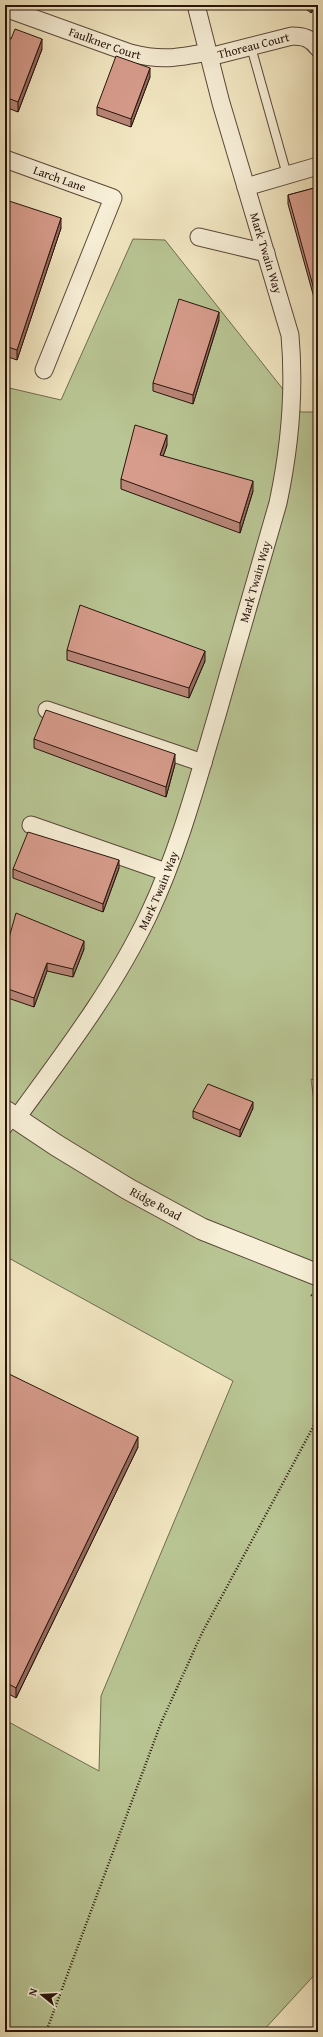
<svg xmlns="http://www.w3.org/2000/svg" width="323" height="2037" font-family="'Gentium Book Plus',serif">
  <style>
    .green { fill: #b9c594; stroke: #706c50 }
    .lines { fill: none; stroke-linecap: round; stroke-linejoin: round }
    .service-casing { stroke: #5a4839; stroke-width: 10 }
    .minor-casing { stroke: #5a4839; stroke-width: 19 }
    .tertiary-casing { stroke: #5a4839; stroke-width: 23 }
    .path { stroke: #27130b; stroke-width: 2.5; stroke-dasharray: 1 2; stroke-linecap: butt }
    .service { stroke: #f7efd7; stroke-width: 8 }
    .minor { stroke: #f7efd7; stroke-width: 17 }
    .tertiary { stroke: #f7efd7; stroke-width: 21 }
    .wall { fill: #b98678; stroke: #27130b }
    .shaded-wall { fill: #966d62; stroke: #27130b }
    .building { fill: #d79c8c; stroke: #27130b }
    .labels { text-anchor: middle; stroke-width: 4; stroke-linejoin: round; paint-order: stroke }
    .street-label { font-size: 12px; fill: #27130b; stroke: #f7efd7 }
  </style>
  <rect width="100%" height="100%" fill="#f2e7c2"/>
  <filter id="stains"><feTurbulence type="fractalNoise" baseFrequency=".005" numOctaves="4"/><feColorMatrix values="0 0 0 0 .2 0 0 0 0 .09 0 0 0 0 .02 0 0 0 .5 -.17"/></filter>
  <radialGradient id="worn" r=".72"><stop offset=".6" stop-color="#630" stop-opacity="0"/><stop offset="1" stop-color="#630" stop-opacity=".3"/></radialGradient>
  <path class="green" d="M 133,239 L 165,240 L 301,412 L 318,412 L 318,1082 L 311,1079 L 318,1130 L 318,1971 L 262,2032 L 5,2032 L 5,1720 L 99,1771 L 101,1696 L 233,1381 L 5,1256 L 5,387 L 61,400 Z"/>
  <g class="lines">
    <defs>
      <g id="service">
        <path d="M 251,47 L 287,175"/>
        <path d="M 5,1132 L 15,1119"/>
      </g>
      <g id="minor">
        <path id="s1" d="M 5,8 L 130,53 C 161,61 177,58 208,52"/>
        <path id="s2" d="M 209,57 L 292,36 C 303,36 311,38 318,48"/>
        <path id="s3" d="M 5,159 L 113,198 L 44,370"/>
        <path d="M 246,187 L 318,166"/>
        <path d="M 199,237 L 266,253"/>
        <path d="M 47,710 L 203,763"/>
        <path d="M 31,825 L 166,872"/>
        <path id="s4" d="M 16,1119 C 64,1053 114,988 149,914 C 179,850 197,782 217,715 C 237,644 258,573 278,503 C 290,447 295,392 290,335 L 221,103 L 196,5"/>
      </g>
      <g id="tertiary">
        <path id="s5" d="M 5,1111 L 56,1145 L 128,1189 L 202,1229 L 318,1275"/>
      </g>
    </defs>
    <use href="#service" class="service-casing"/>
    <use href="#minor" class="minor-casing"/>
    <use href="#tertiary" class="tertiary-casing"/>
    <g class="path">
      <path d="M 311,1295 L 318,1299"/>
      <path d="M 46,2032 L 161,1723 L 202,1633 L 318,1418"/>
    </g>
    <use href="#service" class="service"/>
    <use href="#minor" class="minor"/>
    <use href="#tertiary" class="tertiary"/>
  </g>
  <g class="wall">
    <path d="M 144,5 L 153,5 L 152,8 Z"/>
    <path d="M 301,5 L 317,5 L 311,13 Z"/>
    <path d="M 5,37 L 42,49 L 18,112 L 5,107 Z"/>
    <path d="M 150,77 L 131,127 L 97,115 L 97,107 Z"/>
    <path d="M 318,187 L 318,312 L 288,204 L 288,195 Z"/>
    <path d="M 5,202 L 61,228 L 17,360 L 5,356 Z"/>
    <path d="M 219,320 L 193,404 L 153,391 L 153,383 Z"/>
    <path d="M 167,445 L 163,456 L 253,491 L 240,533 L 121,489 L 121,479 Z"/>
    <path d="M 67,650 L 205,661 L 189,698 L 67,660 Z"/>
    <path d="M 34,739 L 175,764 L 166,797 L 34,748 Z"/>
    <path d="M 119,868 L 103,912 L 13,878 L 13,869 Z"/>
    <path d="M 84,949 L 73,977 L 47,971 L 34,1007 L 5,997 L 5,952 Z"/>
    <path d="M 253,1108 L 240,1137 L 193,1118 L 193,1111 Z"/>
    <path d="M 5,1372 L 138,1447 L 16,1698 L 5,1692 Z"/>
  </g>
  <g class="shaded-wall">
    <path d="M 311,5 L 317,5 L 311,13 Z"/>
    <path d="M 42,39 L 42,49 L 18,112 L 18,102 Z"/>
    <path d="M 150,68 L 150,77 L 131,127 L 131,119 Z"/>
    <path d="M 61,218 L 61,228 L 17,360 L 17,350 Z"/>
    <path d="M 219,312 L 219,320 L 193,404 L 193,395 Z"/>
    <path d="M 167,435 L 167,445 L 160,465 L 160,455 Z"/>
    <path d="M 253,481 L 253,491 L 240,533 L 240,523 Z"/>
    <path d="M 205,651 L 205,661 L 189,698 L 189,688 Z"/>
    <path d="M 175,754 L 175,764 L 166,797 L 166,787 Z"/>
    <path d="M 119,860 L 119,868 L 103,912 L 103,904 Z"/>
    <path d="M 84,941 L 84,949 L 73,977 L 73,969 Z"/>
    <path d="M 47,963 L 47,971 L 34,1007 L 34,998 Z"/>
    <path d="M 253,1102 L 253,1108 L 240,1137 L 240,1130 Z"/>
    <path d="M 138,1437 L 138,1447 L 16,1698 L 16,1688 Z"/>
  </g>
  <g class="building">
    <path d="M 15,29 L 42,39 L 18,102 L 5,97 L 5,37 L 11,39 Z"/>
    <path d="M 116,56 L 150,68 L 131,119 L 97,107 Z"/>
    <path d="M 318,187 L 318,304 L 288,195 Z"/>
    <path d="M 6,200 L 61,218 L 17,350 L 5,346 L 5,202 Z"/>
    <path d="M 179,299 L 219,312 L 193,395 L 153,383 Z"/>
    <path d="M 135,425 L 167,435 L 160,455 L 253,481 L 240,523 L 121,479 Z"/>
    <path d="M 80,605 L 205,651 L 189,688 L 67,650 Z"/>
    <path d="M 46,710 L 175,754 L 166,787 L 34,739 Z"/>
    <path d="M 28,832 L 119,860 L 103,904 L 13,869 Z"/>
    <path d="M 16,913 L 84,941 L 73,969 L 47,963 L 34,998 L 5,988 L 5,952 Z"/>
    <path d="M 208,1084 L 253,1102 L 240,1130 L 193,1111 Z"/>
    <path d="M 5,1372 L 138,1437 L 16,1688 L 5,1682 Z"/>
  </g>
  <g class="labels">
    <g class="street-label">
      <text dy="4" stroke="none"><textPath href="#s1" startOffset="106">Faulkner Court</textPath></text>
      <text dy="4" stroke="none"><textPath href="#s2" startOffset="46">Thoreau Court</textPath></text>
      <text dy="4" stroke="none"><textPath href="#s3" startOffset="58">Larch Lane</textPath></text>
      <text transform="translate(266 253) rotate(73)" y="4">Mark Twain Way</text>
      <text dy="4" stroke="none"><textPath href="#s4" startOffset="594">Mark Twain Way</textPath></text>
      <text dy="4" stroke="none"><textPath href="#s4" startOffset="270">Mark Twain Way</textPath></text>
      <text dy="4" stroke="none"><textPath href="#s5" startOffset="177">Ridge Road</textPath></text>
    </g>
  </g>
  <rect width="323" height="2037" fill="none" stroke="#f2e7c2" stroke-width="20"/>
  <rect x="6" y="6" width="311" height="2025" fill="none" stroke="#27130b" stroke-width="2"/>
  <rect x="10" y="10" width="303" height="2017" fill="none" stroke="#27130b"/>
  <g transform="translate(42 1995) rotate(288)" stroke="#f7efd7" stroke-width="3" paint-order="stroke">
  <path d="M0-3L7 15L0 10L-7 15Z" fill="#27130b"/>
  <text y="-6" font-size="11" font-weight="bold" text-anchor="middle" fill="#27130b">N</text>
  </g>
  <rect width="100%" height="100%" filter="url(#stains)"/>
  <rect width="100%" height="100%" fill="url(#worn)"/>
</svg>
